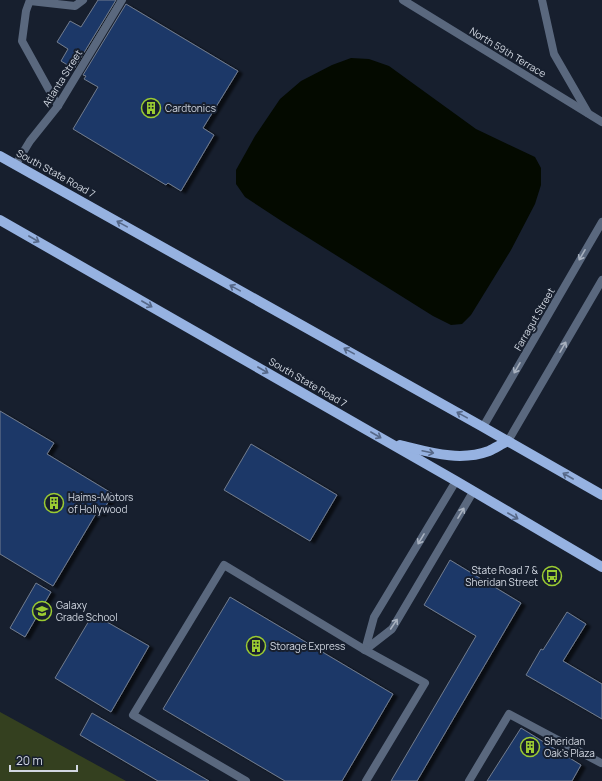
<svg xmlns="http://www.w3.org/2000/svg" width="602" height="781" font-family="Manrope,sans-serif">
  <style>
    .green { fill: #34401f }
    .water { fill: #040a00 }
    .building { fill: #1e3968; stroke: #717c8e; filter: url(#shadow) }
    .lines { fill: none; stroke-linecap: round; stroke-linejoin: round }
    .lane { stroke: #5a687e; stroke-width: 8 }
    .street { stroke: #5a687e; stroke-width: 8 }
    .primary { stroke: #96b2e1; stroke-width: 10 }
    .oneway { stroke: #566888 }
    .oneway2 { stroke: #a8b1bf }
    .labels { text-anchor: middle; stroke-width: 4; stroke-linejoin: round; paint-order: stroke }
    .street-label { font-size: 10px; fill: #d2d8e2; stroke: #171f2e }
    .poi-label { font-size: 10px; fill: #d2d8e2; stroke: #171f2e; text-anchor: start }
  </style>
  <defs>
    <filter id="shadow"><feDropShadow dx="4.5" dy="2.5" stdDeviation="1" flood-color="#0009"/></filter>
  </defs>
  <rect width="100%" height="100%" fill="#171f2e"/>
  <path class="green" d="M 0,712 L 126,781 L 0,781 Z"/>
  <path class="water" d="M 351,58 L 369,59 L 389,66 L 476,129 L 535,157 L 541,168 L 541,185 L 535,204 L 511,250 L 471,315 L 462,324 L 451,325 L 433,316 L 283,222 L 245,197 L 236,184 L 236,170 L 255,136 L 280,99 L 301,81 L 332,65 Z"/>
  <g class="building">
    <path d="M 98,0 L 116,0 L 74,69 L 61,61 L 68,49 L 57,42 L 70,21 L 81,27 Z"/>
    <path d="M 126,4 L 238,71 L 203,128 L 214,135 L 181,191 L 168,183 L 166,185 L 73,129 L 98,87 L 84,79 L 86,76 L 83,75 Z"/>
    <path d="M 0,411 L 54,443 L 47,454 L 113,494 L 101,514 L 97,512 L 53,586 L 0,554 Z"/>
    <path d="M 251,444 L 337,495 L 310,541 L 224,490 Z"/>
    <path d="M 450,560 L 521,603 L 417,781 L 391,781 L 476,636 L 424,605 Z"/>
    <path d="M 36,583 L 51,592 L 25,637 L 10,628 Z"/>
    <path d="M 230,597 L 393,694 L 342,781 L 285,781 L 163,709 Z"/>
    <path d="M 567,612 L 586,624 L 563,661 L 602,684 L 602,719 L 526,675 L 541,649 L 543,650 Z"/>
    <path d="M 93,614 L 149,646 L 111,712 L 55,678 Z"/>
    <path d="M 92,713 L 209,781 L 158,781 L 80,735 Z"/>
    <path d="M 521,728 L 581,765 L 572,781 L 487,781 Z"/>
  </g>
  <g class="lines">
    <g class="lane">
      <path d="M 30,0 L 26,11 L 22,41 L 58,106"/>
      <path d="M 30,1 L 75,6 L 83,0"/>
      <path d="M 365,650 L 392,629 L 473,492"/>
      <path d="M 365,650 L 374,617 L 456,481"/>
      <path d="M 246,781 L 133,715 L 224,565 L 365,650 L 425,683 L 366,781"/>
      <path d="M 469,781 L 509,714 L 601,763"/>
    </g>
    <g class="street">
      <path d="M 403,0 L 602,122"/>
      <path d="M 542,0 L 554,54 L 588,113"/>
      <path d="M 16,164 L 30,141 L 58,106 L 122,0"/>
      <path d="M 483,427 L 602,222"/>
      <path d="M 508,441 L 602,280"/>
    </g>
    <g class="primary">
      <path d="M 0,156 L 483,427 L 602,495"/>
      <path d="M 0,220 L 456,481 L 602,567"/>
      <path d="M 400,445 C 429,452 459,462 489,451 C 495,448 502,444 508,441"/>
    </g>
  </g>
  <defs><path id="oneway-shaft" d="M-6 0H5M1.5-3L5.5 0L1.5 3" fill="none" stroke-width="1.6" stroke-linecap="round" stroke-linejoin="round"/></defs>
  <g class="oneway">
    <use href="#oneway-shaft" transform="translate(122 224) rotate(-151)"/>
    <use href="#oneway-shaft" transform="translate(34 239) rotate(30)"/>
    <use href="#oneway-shaft" transform="translate(235 288) rotate(-151)"/>
    <use href="#oneway-shaft" transform="translate(147 304) rotate(30)"/>
    <use href="#oneway-shaft" transform="translate(349 351) rotate(-151)"/>
    <use href="#oneway-shaft" transform="translate(263 370) rotate(30)"/>
    <use href="#oneway-shaft" transform="translate(462 415) rotate(-151)"/>
    <use href="#oneway-shaft" transform="translate(376 435) rotate(30)"/>
    <use href="#oneway-shaft" transform="translate(428 452) rotate(12)"/>
    <use href="#oneway-shaft" transform="translate(568 476) rotate(-150)"/>
    <use href="#oneway-shaft" transform="translate(513 516) rotate(30)"/>
  </g>
  <g class="oneway2">
    <use href="#oneway-shaft" transform="translate(582 255) rotate(120)"/>
    <use href="#oneway-shaft" transform="translate(563 347) rotate(-60)"/>
    <use href="#oneway-shaft" transform="translate(517 368) rotate(120)"/>
    <use href="#oneway-shaft" transform="translate(461 513) rotate(-59)"/>
    <use href="#oneway-shaft" transform="translate(421 539) rotate(121)"/>
    <use href="#oneway-shaft" transform="translate(394 624) rotate(-56)"/>
  </g>
  <defs>
    <symbol id="building-ring" viewBox="-11 -11 22 22"><circle r="9.5" fill="#171f2e" stroke="#9bcb32" stroke-width="1.5"/><path d="M-4-6H4V6H1V3H-1V6H-4ZM-2.5-4.3h1.7v1.8h-1.7ZM.8-4.3h1.7v1.8H.8ZM-2.5-1h1.7V.8h-1.7ZM.8-1h1.7V.8H.8Z" fill="#9bcb32"/></symbol>
    <symbol id="bus-ring" viewBox="-11 -11 22 22"><circle r="9.5" fill="#171f2e" stroke="#9bcb32" stroke-width="1.5"/><path d="M-5-6H5V4H4V6H2V4H-2V6H-4V4H-5ZM-3.5-4V0h7V-4ZM-3.5 1.2v1.5H-2V1.2ZM2 1.2v1.5H3.5V1.2Z" fill="#9bcb32"/></symbol>
    <symbol id="school-ring" viewBox="-11 -11 22 22"><circle r="9.5" fill="#171f2e" stroke="#9bcb32" stroke-width="1.5"/><path d="M0-5L7-2L0 1L-7-2ZM-4 1L0 2.5L4 1V4Q0 6-4 4Z" fill="#9bcb32"/></symbol>
  </defs>
  <g fill-rule="evenodd">
    <use href="#building-ring" x="140" y="97" width="22" height="22"/>
    <use href="#building-ring" x="43" y="492" width="22" height="22"/>
    <use href="#bus-ring" x="541" y="565" width="22" height="22"/>
    <use href="#school-ring" x="31" y="600" width="22" height="22"/>
    <use href="#building-ring" x="245" y="635" width="22" height="22"/>
    <use href="#building-ring" x="519" y="736" width="22" height="22"/>
  </g>
  <g class="labels">
    <g class="street-label">
      <text transform="translate(508 52) rotate(31)" y="4">North 59th Terrace</text>
      <text transform="translate(62 78) rotate(-58)" y="4">Atlanta Street</text>
      <text transform="translate(56 173) rotate(29)" y="4">South State Road 7</text>
      <text transform="translate(534 319) rotate(-60)" y="4">Farragut Street</text>
      <text transform="translate(308 382) rotate(30)" y="4">South State Road 7</text>
    </g>
    <g class="poi-label">
      <text x="165" y="112">Cardtonics</text>
      <text x="68" y="501">Haims-Motors<tspan x="68" dy="12">of Hollywood</tspan></text>
      <text x="538" y="574" text-anchor="end">State Road 7 &amp;<tspan x="538" dy="12">Sheridan Street</tspan></text>
      <text x="56" y="609">Galaxy<tspan x="56" dy="12">Grade School</tspan></text>
      <text x="270" y="650">Storage Express</text>
      <text x="544" y="745">Sheridan<tspan x="544" dy="12">Oak's Plaza</tspan></text>
    </g>
  </g>
  <path d="M10 765v6h67v-6" fill="none" stroke="#d2d8e2" stroke-width="2"/>
  <text x="16" y="765" font-size="12" fill="#d2d8e2" stroke="#171f2e" stroke-width="3" paint-order="stroke">20 m</text>
</svg>
